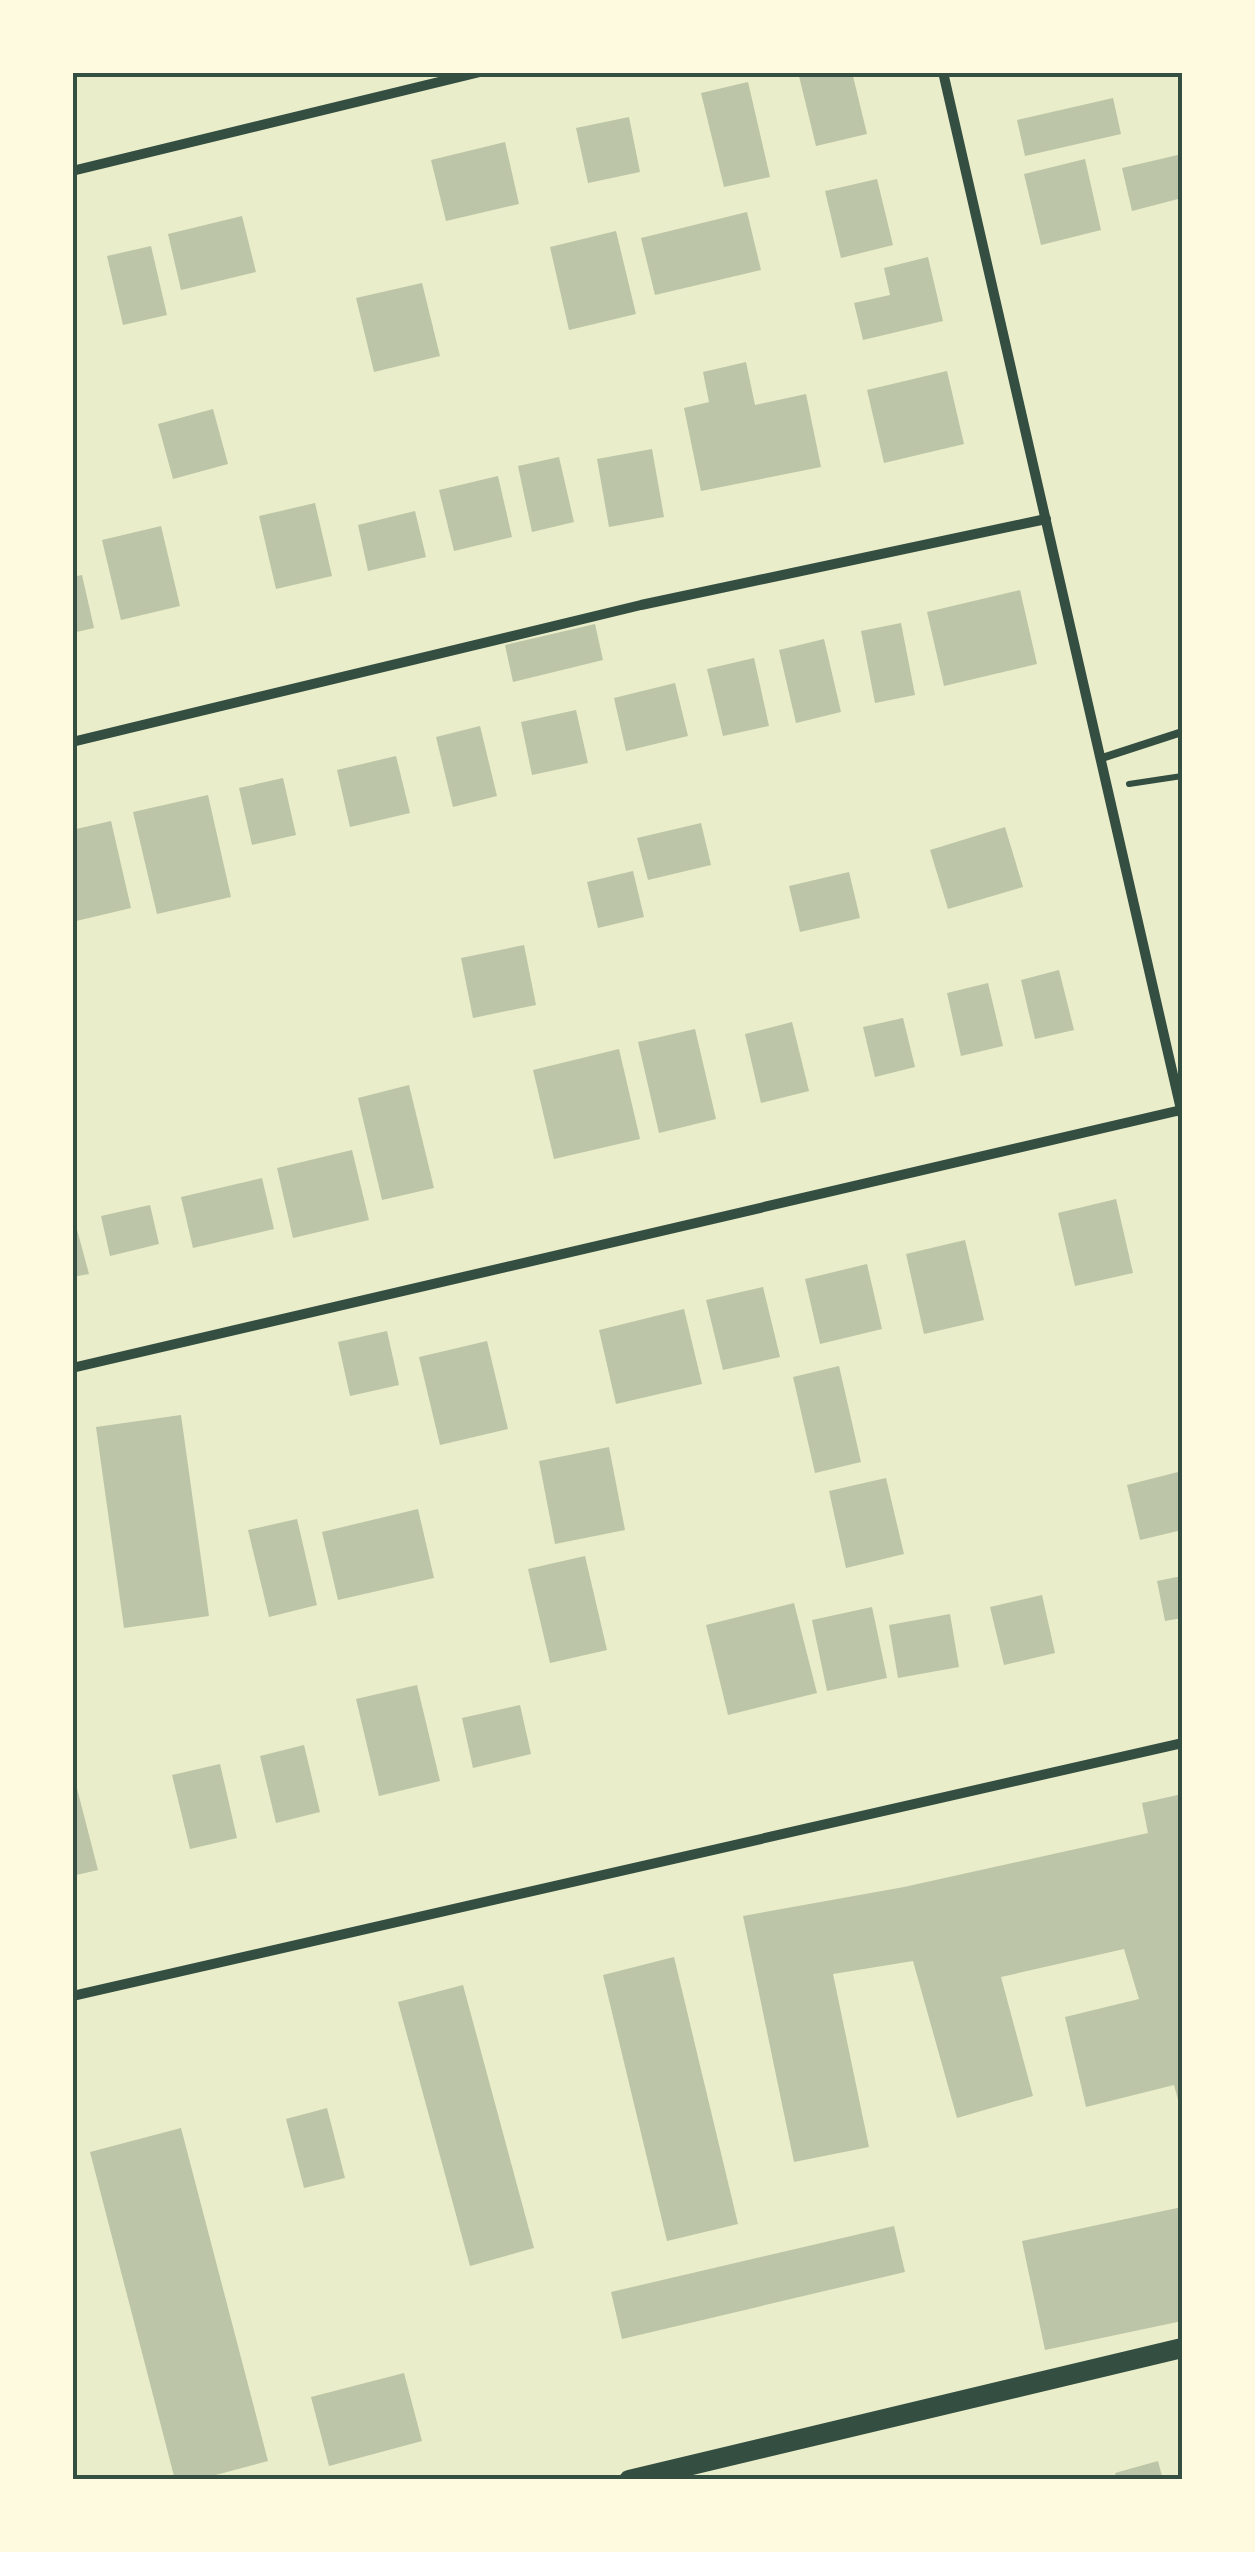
<svg xmlns="http://www.w3.org/2000/svg" width="1255" height="2552" font-family="Helvetica,sans-serif">
  <style>
    .building { fill: #bcc5a7 }
    .lines { fill: none; stroke-linecap: round; stroke-linejoin: round }
    .path { stroke: #344e41; stroke-width: 6 }
    .service { stroke: #344e41; stroke-width: 8 }
    .minor { stroke: #344e41; stroke-width: 10 }
    .secondary { stroke: #344e41; stroke-width: 20 }
    .neatline { fill: none; stroke: #344e41; stroke-width: 4 }
  </style>
  <rect width="100%" height="100%" fill="#e9edc9"/>
  <g class="building">
    <path d="M 798,72 L 852,72 L 867,134 L 816,146 Z"/>
    <path d="M 748,82 L 770,177 L 724,187 L 701,93 Z"/>
    <path d="M 1113,98 L 1121,134 L 1025,156 L 1017,120 Z"/>
    <path d="M 629,117 L 640,172 L 588,183 L 576,128 Z"/>
    <path d="M 505,142 L 519,204 L 446,221 L 431,160 Z"/>
    <path d="M 1182,154 L 1182,198 L 1132,211 L 1122,168 Z"/>
    <path d="M 1085,159 L 1101,230 L 1041,245 L 1024,174 Z"/>
    <path d="M 877,179 L 893,245 L 841,258 L 825,191 Z"/>
    <path d="M 747,212 L 761,270 L 655,295 L 641,238 Z"/>
    <path d="M 242,216 L 256,272 L 181,290 L 168,234 Z"/>
    <path d="M 616,231 L 636,314 L 569,330 L 550,247 Z"/>
    <path d="M 151,246 L 167,315 L 123,325 L 107,256 Z"/>
    <path d="M 928,257 L 943,321 L 863,340 L 854,303 L 890,295 L 884,268 Z"/>
    <path d="M 422,283 L 440,356 L 374,372 L 356,298 Z"/>
    <path d="M 746,362 L 755,405 L 806,394 L 821,467 L 701,491 L 684,408 L 709,402 L 703,372 Z"/>
    <path d="M 947,371 L 964,444 L 884,463 L 867,390 Z"/>
    <path d="M 213,409 L 228,464 L 173,479 L 158,424 Z"/>
    <path d="M 652,449 L 664,517 L 609,527 L 597,459 Z"/>
    <path d="M 559,457 L 574,522 L 532,532 L 518,466 Z"/>
    <path d="M 498,476 L 512,537 L 454,551 L 439,490 Z"/>
    <path d="M 315,503 L 332,576 L 276,589 L 259,516 Z"/>
    <path d="M 415,511 L 426,557 L 368,571 L 358,525 Z"/>
    <path d="M 161,526 L 180,606 L 121,620 L 102,540 Z"/>
    <path d="M 82,575 L 94,628 L 72,633 L 72,577 Z"/>
    <path d="M 1020,590 L 1037,664 L 944,686 L 927,612 Z"/>
    <path d="M 901,623 L 915,695 L 875,703 L 861,631 Z"/>
    <path d="M 595,624 L 603,660 L 513,682 L 505,645 Z"/>
    <path d="M 824,639 L 841,712 L 796,723 L 779,650 Z"/>
    <path d="M 754,658 L 769,726 L 723,736 L 707,669 Z"/>
    <path d="M 675,683 L 688,736 L 626,751 L 614,698 Z"/>
    <path d="M 576,710 L 588,763 L 532,775 L 521,722 Z"/>
    <path d="M 480,726 L 497,796 L 453,807 L 436,737 Z"/>
    <path d="M 396,756 L 410,813 L 350,827 L 337,770 Z"/>
    <path d="M 283,778 L 296,835 L 252,845 L 239,788 Z"/>
    <path d="M 208,795 L 231,897 L 157,914 L 133,812 Z"/>
    <path d="M 111,821 L 131,908 L 72,922 L 72,830 Z"/>
    <path d="M 701,823 L 711,865 L 648,880 L 637,838 Z"/>
    <path d="M 1005,827 L 1023,887 L 948,909 L 930,850 Z"/>
    <path d="M 633,871 L 644,917 L 598,928 L 587,882 Z"/>
    <path d="M 849,872 L 860,918 L 800,932 L 789,886 Z"/>
    <path d="M 524,945 L 536,1005 L 473,1018 L 461,958 Z"/>
    <path d="M 1059,970 L 1074,1030 L 1035,1039 L 1021,980 Z"/>
    <path d="M 988,983 L 1003,1046 L 961,1056 L 947,993 Z"/>
    <path d="M 903,1018 L 915,1067 L 875,1077 L 863,1027 Z"/>
    <path d="M 792,1022 L 809,1091 L 761,1103 L 745,1034 Z"/>
    <path d="M 695,1029 L 716,1119 L 659,1133 L 638,1042 Z"/>
    <path d="M 619,1049 L 640,1139 L 554,1159 L 533,1070 Z"/>
    <path d="M 409,1085 L 434,1188 L 382,1200 L 358,1098 Z"/>
    <path d="M 352,1150 L 369,1220 L 293,1238 L 277,1168 Z"/>
    <path d="M 262,1178 L 274,1229 L 193,1248 L 181,1197 Z"/>
    <path d="M 1116,1199 L 1133,1273 L 1075,1286 L 1058,1213 Z"/>
    <path d="M 150,1205 L 159,1244 L 110,1256 L 101,1216 Z"/>
    <path d="M 72,1211 L 89,1274 L 72,1277 Z"/>
    <path d="M 965,1240 L 984,1320 L 924,1334 L 906,1254 Z"/>
    <path d="M 867,1264 L 882,1329 L 820,1344 L 805,1279 Z"/>
    <path d="M 763,1287 L 780,1357 L 723,1370 L 706,1300 Z"/>
    <path d="M 684,1309 L 702,1384 L 616,1404 L 599,1330 Z"/>
    <path d="M 387,1331 L 399,1385 L 350,1396 L 338,1342 Z"/>
    <path d="M 487,1341 L 508,1429 L 440,1445 L 419,1357 Z"/>
    <path d="M 839,1366 L 861,1462 L 815,1473 L 793,1377 Z"/>
    <path d="M 181,1415 L 209,1616 L 124,1628 L 96,1427 Z"/>
    <path d="M 609,1447 L 625,1530 L 555,1544 L 539,1461 Z"/>
    <path d="M 1182,1471 L 1182,1530 L 1140,1540 L 1127,1485 Z"/>
    <path d="M 886,1478 L 904,1554 L 846,1568 L 829,1491 Z"/>
    <path d="M 418,1509 L 434,1578 L 338,1600 L 322,1532 Z"/>
    <path d="M 297,1519 L 317,1605 L 269,1617 L 248,1530 Z"/>
    <path d="M 585,1556 L 607,1650 L 550,1663 L 528,1569 Z"/>
    <path d="M 1182,1576 L 1182,1618 L 1165,1621 L 1157,1581 Z"/>
    <path d="M 1042,1595 L 1055,1653 L 1004,1665 L 990,1607 Z"/>
    <path d="M 794,1603 L 817,1693 L 728,1715 L 706,1625 Z"/>
    <path d="M 872,1607 L 887,1678 L 827,1691 L 812,1620 Z"/>
    <path d="M 950,1614 L 959,1667 L 898,1678 L 889,1625 Z"/>
    <path d="M 417,1685 L 440,1781 L 379,1796 L 356,1699 Z"/>
    <path d="M 520,1705 L 531,1754 L 473,1768 L 462,1718 Z"/>
    <path d="M 304,1745 L 320,1812 L 276,1823 L 260,1756 Z"/>
    <path d="M 220,1764 L 237,1838 L 190,1849 L 172,1775 Z"/>
    <path d="M 72,1769 L 98,1870 L 72,1876 Z"/>
    <path d="M 1182,1794 L 1182,1988 L 1178,1989 L 1182,2008 L 1182,2114 L 1174,2085 L 1086,2107 L 1065,2017 L 1139,1999 L 1124,1949 L 1001,1977 L 1033,2096 L 957,2118 L 913,1961 L 833,1974 L 869,2147 L 794,2162 L 743,1916 L 904,1887 L 1148,1833 L 1142,1803 Z"/>
    <path d="M 674,1957 L 738,2224 L 667,2241 L 603,1975 Z"/>
    <path d="M 463,1985 L 534,2248 L 470,2266 L 398,2002 Z"/>
    <path d="M 327,2108 L 345,2178 L 304,2188 L 286,2119 Z"/>
    <path d="M 181,2128 L 268,2461 L 197,2480 L 175,2480 L 90,2152 Z"/>
    <path d="M 1182,2207 L 1182,2321 L 1045,2350 L 1022,2241 Z"/>
    <path d="M 894,2226 L 905,2272 L 622,2339 L 611,2292 Z"/>
    <path d="M 404,2373 L 422,2441 L 329,2466 L 311,2397 Z"/>
    <path d="M 1158,2461 L 1163,2480 L 1117,2480 L 1115,2473 Z"/>
  </g>
  <g class="lines">
    <path class="path" d="M 1129,784 L 1182,776"/>
    <path class="service" d="M 1102,758 L 1182,732"/>
    <g class="minor">
      <path d="M 943,72 L 1182,1114"/>
      <path d="M 72,171 L 480,72"/>
      <path d="M 72,742 L 641,605 L 1046,519"/>
      <path d="M 72,1368 L 1181,1110"/>
      <path d="M 72,1996 L 1182,1743"/>
    </g>
    <path class="secondary" d="M 629,2480 L 1182,2348"/>
  </g>
  <rect width="1255" height="2552" fill="none" stroke="#fefae0" stroke-width="150"/>
  <rect x="75" y="75" width="1105" height="2402" class="neatline"/>
</svg>
